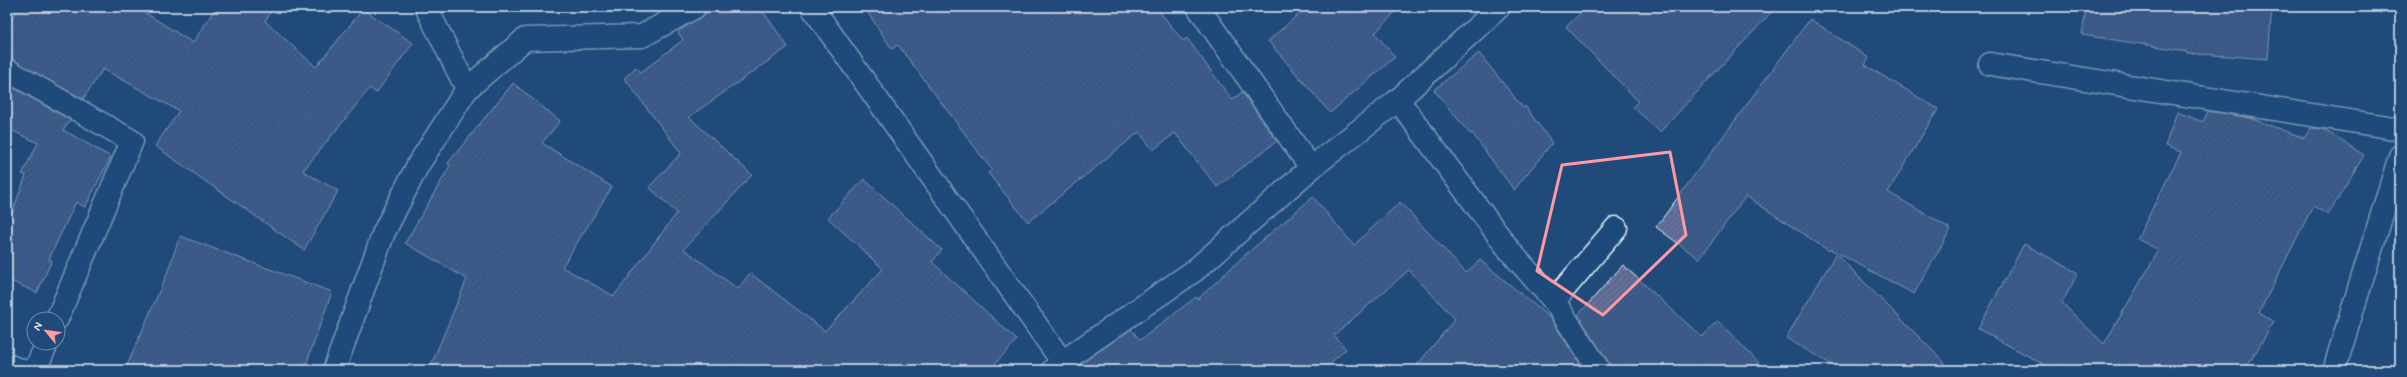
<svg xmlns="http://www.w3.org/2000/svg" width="2407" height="377" font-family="Mynerve,sans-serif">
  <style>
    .building { fill: url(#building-hatch); stroke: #e8f1f8 }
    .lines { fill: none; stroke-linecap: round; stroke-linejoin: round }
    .minor-casing { stroke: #e8f1f8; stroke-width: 25 }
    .minor { stroke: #1f4a7a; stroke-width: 22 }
    .marked { fill: none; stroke: #ff9aa2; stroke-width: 3; stroke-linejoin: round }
  </style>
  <defs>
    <pattern id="building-hatch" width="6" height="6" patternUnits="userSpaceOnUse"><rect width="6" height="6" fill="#63709d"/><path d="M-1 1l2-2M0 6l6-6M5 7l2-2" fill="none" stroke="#545c74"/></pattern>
  </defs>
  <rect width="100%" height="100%" fill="#1f4a7a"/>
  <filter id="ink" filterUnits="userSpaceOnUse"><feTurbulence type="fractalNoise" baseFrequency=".025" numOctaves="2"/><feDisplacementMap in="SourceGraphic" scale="8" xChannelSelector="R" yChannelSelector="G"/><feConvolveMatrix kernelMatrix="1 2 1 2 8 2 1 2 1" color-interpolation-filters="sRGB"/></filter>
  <g filter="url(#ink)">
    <g class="building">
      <path d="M 19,7 L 136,7 L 193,43 L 216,7 L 274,7 L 265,21 L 316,67 L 363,9 L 413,43 L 376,93 L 370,88 L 303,171 L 338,191 L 304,250 L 155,146 L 179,111 L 103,69 L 83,99 L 7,58 L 7,26 Z"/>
      <path d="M 714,7 L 760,7 L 788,47 L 689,117 L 752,175 L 684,249 L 738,289 L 750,273 L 825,331 L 883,269 L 828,218 L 864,179 L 942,250 L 932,262 L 1017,340 L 989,370 L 429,370 L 467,279 L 405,243 L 450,166 L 448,163 L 513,83 L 560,121 L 542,143 L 612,187 L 562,267 L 614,296 L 677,213 L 649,187 L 681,153 L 624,78 L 636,67 L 641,72 L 683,40 L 678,32 Z"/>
      <path d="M 864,7 L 1156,7 L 1183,41 L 1187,38 L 1232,100 L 1242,92 L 1277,141 L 1217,187 L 1175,133 L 1153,150 L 1139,132 L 1028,222 L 988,173 L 992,170 L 898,45 L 892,49 Z"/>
      <path d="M 1307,7 L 1400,7 L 1375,33 L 1395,57 L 1330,113 L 1268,41 Z"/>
      <path d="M 1587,7 L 1776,7 L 1660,132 L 1633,107 L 1638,101 L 1566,27 Z"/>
      <path d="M 2086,7 L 2272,7 L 2268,59 L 2187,53 L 2187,51 L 2082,35 Z"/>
      <path d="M 1810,19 L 1869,58 L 1865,65 L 1938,109 L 1888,192 L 1951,229 L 1914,294 L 1830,249 L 1829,251 L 1746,196 L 1699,259 L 1656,227 Z"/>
      <path d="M 1479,53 L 1523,108 L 1525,106 L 1552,143 L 1514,190 L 1472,133 L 1470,134 L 1434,90 Z"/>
      <path d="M 7,84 L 70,120 L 63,130 L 111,157 L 85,207 L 76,202 L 49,259 L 52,260 L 37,293 L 7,279 L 7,227 L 26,175 L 22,174 L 38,143 L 7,128 Z"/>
      <path d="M 2208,111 L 2250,118 L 2304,138 L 2311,128 L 2323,129 L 2364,155 L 2328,215 L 2313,206 L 2259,313 L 2274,322 L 2245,370 L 2054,370 L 1978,329 L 2024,244 L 2078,273 L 2062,303 L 2104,344 L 2159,250 L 2137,239 L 2181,152 L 2165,146 L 2177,112 L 2203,122 Z"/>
      <path d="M 1313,197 L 1354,245 L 1400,202 L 1466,273 L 1480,260 L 1550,318 L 1584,370 L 1413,370 L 1455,319 L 1409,270 L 1334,335 L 1346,349 L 1323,370 L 1080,370 L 1079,365 L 1131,329 L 1140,340 L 1196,297 L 1198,299 L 1245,255 Z"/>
      <path d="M 180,236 L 332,292 L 304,370 L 125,370 L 166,276 Z"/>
      <path d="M 1836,254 L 1952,370 L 1841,370 L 1786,338 Z"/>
      <path d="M 1623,265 L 1702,337 L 1718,321 L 1766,370 L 1611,370 L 1609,363 L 1578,315 Z"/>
    </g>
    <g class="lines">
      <defs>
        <g id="minor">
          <path d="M 426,7 L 467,89"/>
          <path d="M 812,7 L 1068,370"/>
          <path d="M 1198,7 L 1311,168"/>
          <path d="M 1990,64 L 2400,129"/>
          <path d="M 7,70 L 132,141 L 57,319"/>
          <path d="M 1398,100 L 1510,251 L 1554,301 L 1599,370"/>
          <path d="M 1554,301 L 1616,228"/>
          <path d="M 7,365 L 21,370"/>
          <path d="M 35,370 L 47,343"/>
          <path d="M 334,370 L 384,232 L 418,165 L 467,89 L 525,39 L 642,36 L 695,7"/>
          <path d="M 1053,370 L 1062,362 L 1194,271 L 1311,168 L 1398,100 L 1499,7"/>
          <path d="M 2334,370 L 2400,156"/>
        </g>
      </defs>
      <use href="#minor" class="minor-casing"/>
      <use href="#minor" class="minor"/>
    </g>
  </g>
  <path d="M0 0H2407V377H0ZM 1670,152 L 1686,235 L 1603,315 L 1537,271 L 1562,165 Z" fill="#1f4a7a" fill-opacity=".55" fill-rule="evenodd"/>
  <path class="marked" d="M 1670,152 L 1686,235 L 1603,315 L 1537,271 L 1562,165 Z"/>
  <rect width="2407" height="377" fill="none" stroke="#1f4a7a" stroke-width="24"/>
  <rect x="12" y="12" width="2383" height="353" fill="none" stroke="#e8f1f8" stroke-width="1.5" filter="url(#ink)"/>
  <g transform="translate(46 331) rotate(299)"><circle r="19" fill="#1f4a7a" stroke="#6f8dac"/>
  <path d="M0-3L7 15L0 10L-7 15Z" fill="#ff9aa2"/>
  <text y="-6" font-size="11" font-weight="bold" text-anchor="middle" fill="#e8f1f8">N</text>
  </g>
</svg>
